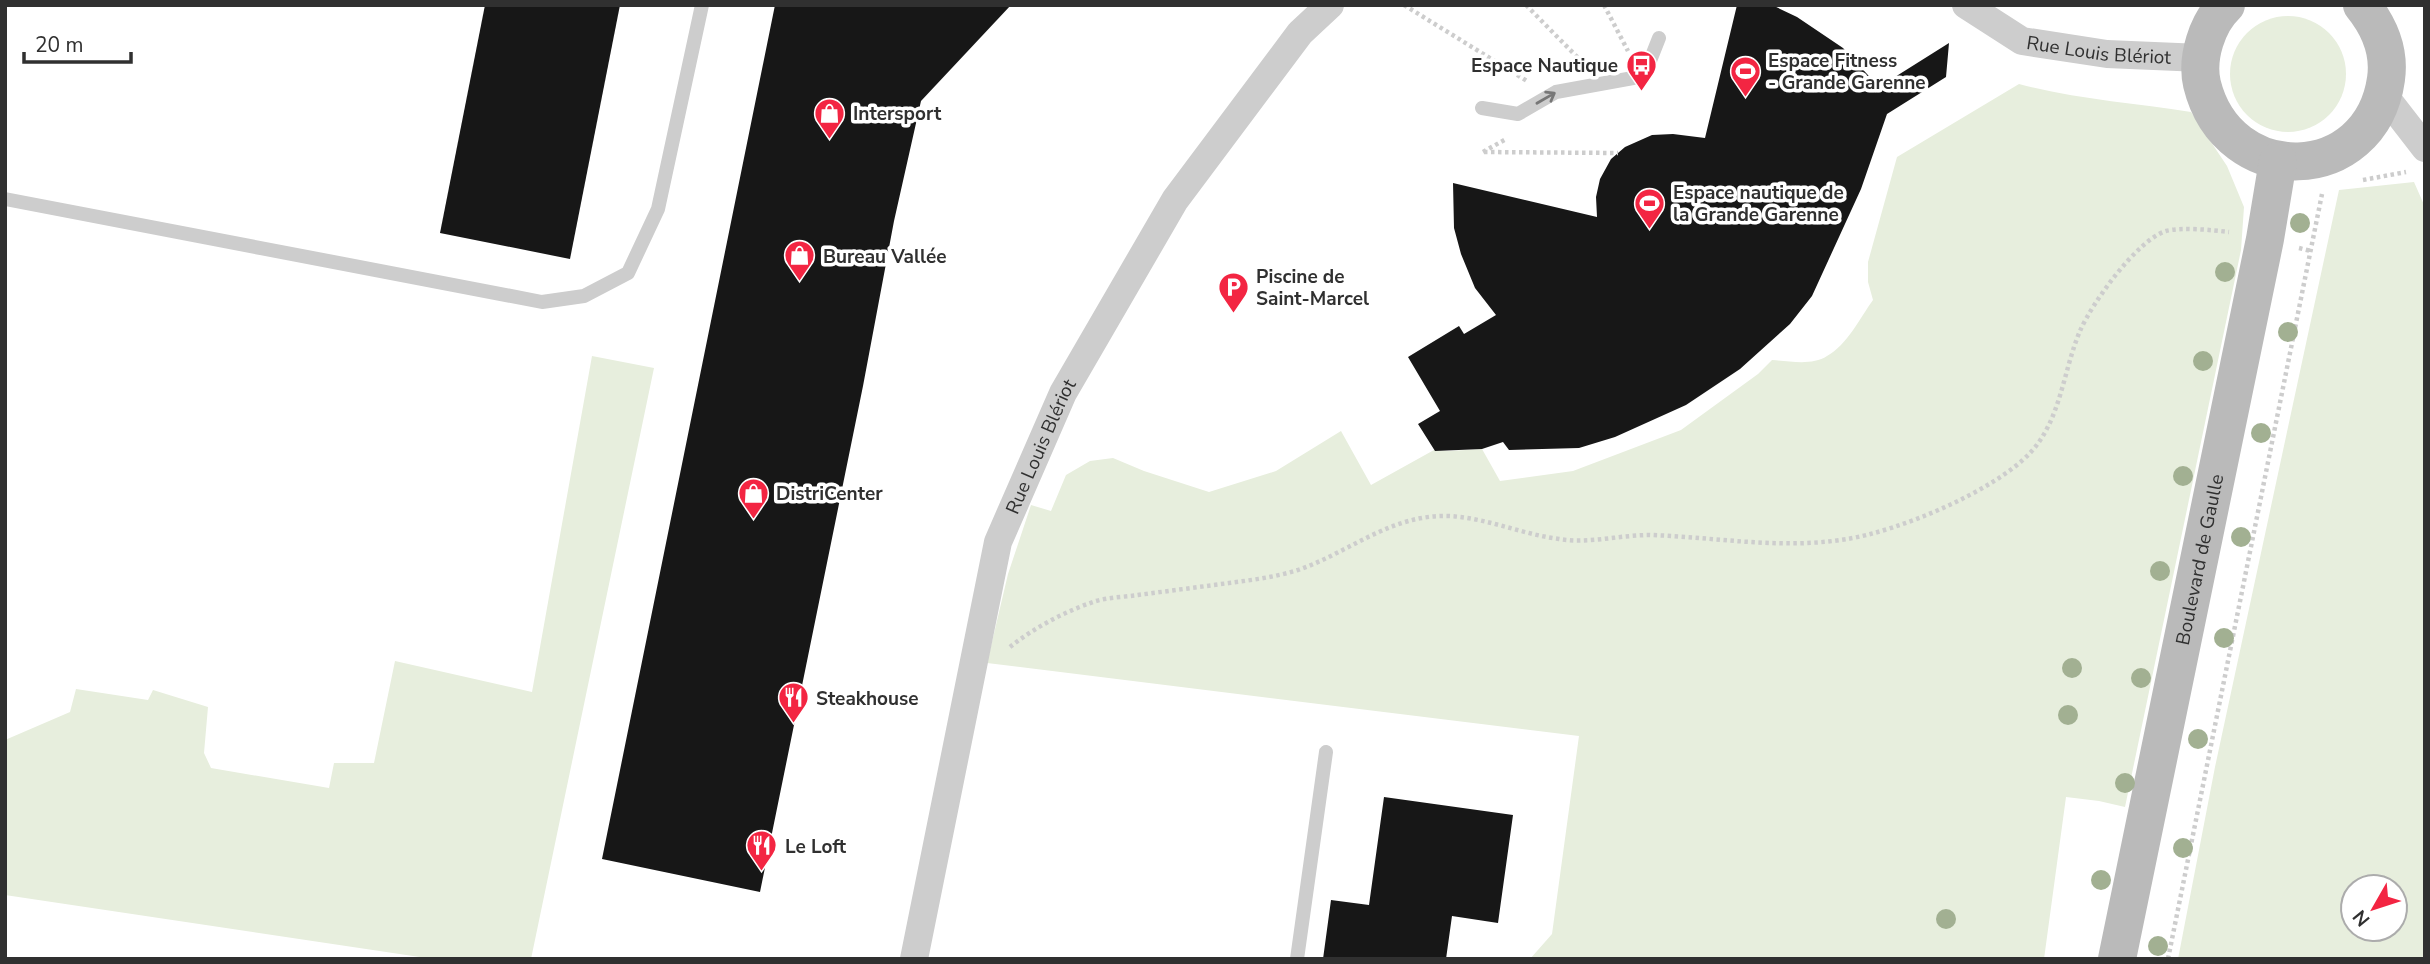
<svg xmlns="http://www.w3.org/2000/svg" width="2430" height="964" font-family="'Nunito Sans',sans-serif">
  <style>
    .green { fill: #e7eedd; fill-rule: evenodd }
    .building { fill: #171717 }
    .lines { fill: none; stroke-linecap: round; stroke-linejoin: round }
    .path { stroke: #cdcdcd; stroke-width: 4.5; stroke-dasharray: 3.5 3.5; stroke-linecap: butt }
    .lane { stroke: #cdcdcd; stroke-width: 14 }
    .street { stroke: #cdcdcd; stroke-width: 28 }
    .secondary { stroke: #bababa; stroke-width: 38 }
    .tree { fill: #a2b092 }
    .oneway { stroke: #777 }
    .labels { text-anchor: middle; stroke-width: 7; stroke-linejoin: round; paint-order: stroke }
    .street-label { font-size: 19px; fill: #303030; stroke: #fff }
    .poi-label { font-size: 19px; font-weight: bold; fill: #303030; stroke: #fff; text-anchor: start }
  </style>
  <rect width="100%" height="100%" fill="#fff"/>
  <g class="green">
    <circle cx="2288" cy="74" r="58"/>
    <path d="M 2019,84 C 2075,99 2134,103 2191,112 L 2227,166 L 2244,207 L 2241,250 L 2125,807 L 2099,801 L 2066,797 L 2044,959 L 1530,959 L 1552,934 L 1579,736 L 987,663 L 1008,574 L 1031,505 L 1051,511 L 1066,475 L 1090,461 L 1113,458 L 1144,471 L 1209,492 L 1276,471 L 1341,431 L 1371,485 L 1434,450 L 1449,451 L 1482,449 L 1500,481 L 1573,471 L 1681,430 L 1758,374 L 1772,360 C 1789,361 1812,366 1827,356 C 1847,345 1860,318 1873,300 L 1868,282 L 1868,262 L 1897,157 Z"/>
    <path d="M 2414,182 L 2425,207 L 2425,959 L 2178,959 L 2215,767 L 2339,190 ZM 2395,887 L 2395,929 L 2353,929 L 2353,887 Z"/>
    <path d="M 592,356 L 654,368 L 531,959 L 433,959 L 5,895 L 5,740 L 70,712 L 76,689 L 148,700 L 153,690 L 208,707 L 204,753 L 211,768 L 329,788 L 334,763 L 374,763 L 395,661 L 532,692 Z"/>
  </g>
  <g class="building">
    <path d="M 485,5 L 620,5 L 570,259 L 440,233 Z"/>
    <path d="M 775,5 L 1011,5 L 921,101 L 894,221 L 863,386 L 760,892 L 602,859 Z"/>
    <path d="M 1737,5 L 1772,5 L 1797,17 L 1843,48 L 1879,87 L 1949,43 L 1946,77 L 1887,114 L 1861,189 L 1812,296 L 1790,324 L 1740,369 L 1686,405 L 1615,437 L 1579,448 L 1509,450 L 1503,442 L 1482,449 L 1435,451 L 1418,424 L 1440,411 L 1408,357 L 1459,326 L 1464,334 L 1496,315 L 1475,288 L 1461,254 L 1454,228 L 1453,183 L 1597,217 L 1596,197 L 1600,179 L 1611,159 L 1625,147 L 1652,135 L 1673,134 L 1705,138 Z"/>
    <path d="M 1384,797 L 1513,815 L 1498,923 L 1452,916 L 1446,959 L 1323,959 L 1331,900 L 1369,905 Z"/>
  </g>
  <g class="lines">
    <g class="path">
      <path d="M 1404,5 L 1527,81"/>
      <path d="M 1526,5 L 1582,62"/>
      <path d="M 1604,5 L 1628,51"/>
      <path d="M 1483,152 L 1506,139"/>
      <path d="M 1484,152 L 1618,153"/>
      <path d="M 2363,180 L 2406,172"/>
      <path d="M 2299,248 L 2311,251"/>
      <path d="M 1010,647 C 1035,627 1066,611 1096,601 C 1110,597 1125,597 1138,595 C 1168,591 1199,587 1229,583 C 1252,580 1276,577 1298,570 C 1350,552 1391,514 1449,516 C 1487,518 1521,534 1559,539 C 1588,544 1620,535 1650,535 C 1716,537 1780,550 1847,539 C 1898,531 1993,492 2030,453 C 2061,420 2063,371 2080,331 C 2092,303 2137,240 2166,231 C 2182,227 2212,230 2229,232"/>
      <path d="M 2168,959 L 2322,194"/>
    </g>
    <g class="lane">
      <path d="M 1482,108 L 1518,114 L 1556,92 L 1644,76 L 1659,38"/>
      <path d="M 5,199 L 542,302 L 584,296 L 628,273 L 658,209 L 702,5"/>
      <path d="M 1297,959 L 1326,752"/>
    </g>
    <g class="street">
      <path id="s1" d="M 1966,5 L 2022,41 L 2107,54 L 2201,58"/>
      <path d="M 2384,95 L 2425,148"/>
      <path id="s2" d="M 914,959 L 998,542 L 1063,393 L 1175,200 L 1300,33 L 1330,5"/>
    </g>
    <g class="secondary">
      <path d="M 2226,5 C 2207,23 2196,58 2202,84 C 2228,190 2371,186 2386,79 C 2390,51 2379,26 2362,5"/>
      <path id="s3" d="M 2117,959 L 2265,239 L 2278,161"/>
    </g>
  </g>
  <g class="tree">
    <circle cx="2300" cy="223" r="10"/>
    <circle cx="2225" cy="272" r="10"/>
    <circle cx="2288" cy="332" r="10"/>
    <circle cx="2203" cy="361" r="10"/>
    <circle cx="2261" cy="433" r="10"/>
    <circle cx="2183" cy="476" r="10"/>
    <circle cx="2241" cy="537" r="10"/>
    <circle cx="2160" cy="571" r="10"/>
    <circle cx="2224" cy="638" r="10"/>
    <circle cx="2072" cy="668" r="10"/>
    <circle cx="2141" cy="678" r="10"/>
    <circle cx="2068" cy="715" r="10"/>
    <circle cx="2198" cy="739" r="10"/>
    <circle cx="2125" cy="783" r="10"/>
    <circle cx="2183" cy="848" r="10"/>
    <circle cx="2101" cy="880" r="10"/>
    <circle cx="1946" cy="919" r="10"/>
    <circle cx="2158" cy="946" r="10"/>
  </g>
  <defs><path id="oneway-shaft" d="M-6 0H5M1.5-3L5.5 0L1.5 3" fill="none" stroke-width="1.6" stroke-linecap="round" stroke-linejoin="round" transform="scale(1.75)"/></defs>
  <use class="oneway" href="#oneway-shaft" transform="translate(1546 98) rotate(-30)"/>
  <defs>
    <symbol id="bus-pin" viewBox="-11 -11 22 30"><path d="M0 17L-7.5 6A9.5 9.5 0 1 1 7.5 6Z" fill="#f32542" stroke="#fff"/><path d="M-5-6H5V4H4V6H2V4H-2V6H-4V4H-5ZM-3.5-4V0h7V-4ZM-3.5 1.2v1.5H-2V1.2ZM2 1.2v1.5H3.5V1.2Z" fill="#fff"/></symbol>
    <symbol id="stadium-pin" viewBox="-11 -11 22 30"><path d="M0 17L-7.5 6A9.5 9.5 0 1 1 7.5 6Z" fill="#f32542" stroke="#fff"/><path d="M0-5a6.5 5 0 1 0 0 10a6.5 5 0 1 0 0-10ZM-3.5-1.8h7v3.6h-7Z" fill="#fff"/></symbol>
    <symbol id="shop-pin" viewBox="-11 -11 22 30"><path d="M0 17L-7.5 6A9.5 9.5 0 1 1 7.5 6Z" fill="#f32542" stroke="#fff"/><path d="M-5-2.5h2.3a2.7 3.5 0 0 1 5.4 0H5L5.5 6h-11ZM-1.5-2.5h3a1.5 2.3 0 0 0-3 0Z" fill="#fff"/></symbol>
    <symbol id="parking-pin" viewBox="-11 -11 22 30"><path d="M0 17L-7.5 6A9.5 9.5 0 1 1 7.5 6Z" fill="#f32542" stroke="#fff"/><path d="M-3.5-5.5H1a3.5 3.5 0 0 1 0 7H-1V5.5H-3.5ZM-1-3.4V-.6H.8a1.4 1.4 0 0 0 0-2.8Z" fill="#fff"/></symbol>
    <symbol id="restaurant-pin" viewBox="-11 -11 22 30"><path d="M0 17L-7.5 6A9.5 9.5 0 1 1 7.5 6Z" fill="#f32542" stroke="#fff"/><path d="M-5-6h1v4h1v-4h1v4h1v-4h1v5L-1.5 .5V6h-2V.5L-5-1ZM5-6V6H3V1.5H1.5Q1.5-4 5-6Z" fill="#fff"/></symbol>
  </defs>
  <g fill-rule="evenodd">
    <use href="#bus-pin" x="1624" y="48" width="35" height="47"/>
    <use href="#stadium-pin" x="1728" y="54" width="35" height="47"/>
    <use href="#shop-pin" x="812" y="96" width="35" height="47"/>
    <use href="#stadium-pin" x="1632" y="186" width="35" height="47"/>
    <use href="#shop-pin" x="782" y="238" width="35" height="47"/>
    <use href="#parking-pin" x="1216" y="270" width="35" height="47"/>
    <use href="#shop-pin" x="736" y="476" width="35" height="47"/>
    <use href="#restaurant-pin" x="776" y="680" width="35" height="47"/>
    <use href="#restaurant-pin" x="744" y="828" width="35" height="47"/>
  </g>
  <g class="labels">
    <g class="street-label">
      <text dy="7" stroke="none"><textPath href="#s1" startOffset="144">Rue Louis Blériot</textPath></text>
      <text dy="7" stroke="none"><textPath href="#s2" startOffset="530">Rue Louis Blériot</textPath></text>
      <text dy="7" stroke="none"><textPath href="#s3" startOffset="408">Boulevard de Gaulle</textPath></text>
    </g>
    <g class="poi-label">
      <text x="1768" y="67">Espace Fitness<tspan x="1768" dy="22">- Grande Garenne</tspan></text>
      <text x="1618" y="72" text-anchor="end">Espace Nautique</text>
      <text x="853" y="120">Intersport</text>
      <text x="1673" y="199">Espace nautique de<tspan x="1673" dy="22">la Grande Garenne</tspan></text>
      <text x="823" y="263">Bureau Vallée</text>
      <text x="1256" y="283">Piscine de<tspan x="1256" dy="22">Saint-Marcel</tspan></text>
      <text x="776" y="500">DistriCenter</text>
      <text x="816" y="705">Steakhouse</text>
      <text x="785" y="853">Le Loft</text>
    </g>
  </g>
  <rect width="2430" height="964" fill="none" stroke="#303030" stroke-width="14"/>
  <g transform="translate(2374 908) rotate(231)"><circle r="33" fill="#ffffff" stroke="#acacac" stroke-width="2"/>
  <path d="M0-5L12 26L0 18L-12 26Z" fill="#f32542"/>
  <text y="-10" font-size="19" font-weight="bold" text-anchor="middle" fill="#303030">N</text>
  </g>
  <path d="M24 52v10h107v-10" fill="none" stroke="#303030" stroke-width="3.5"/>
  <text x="35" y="52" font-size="21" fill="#303030" stroke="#ffffff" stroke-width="5" paint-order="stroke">20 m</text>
</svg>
